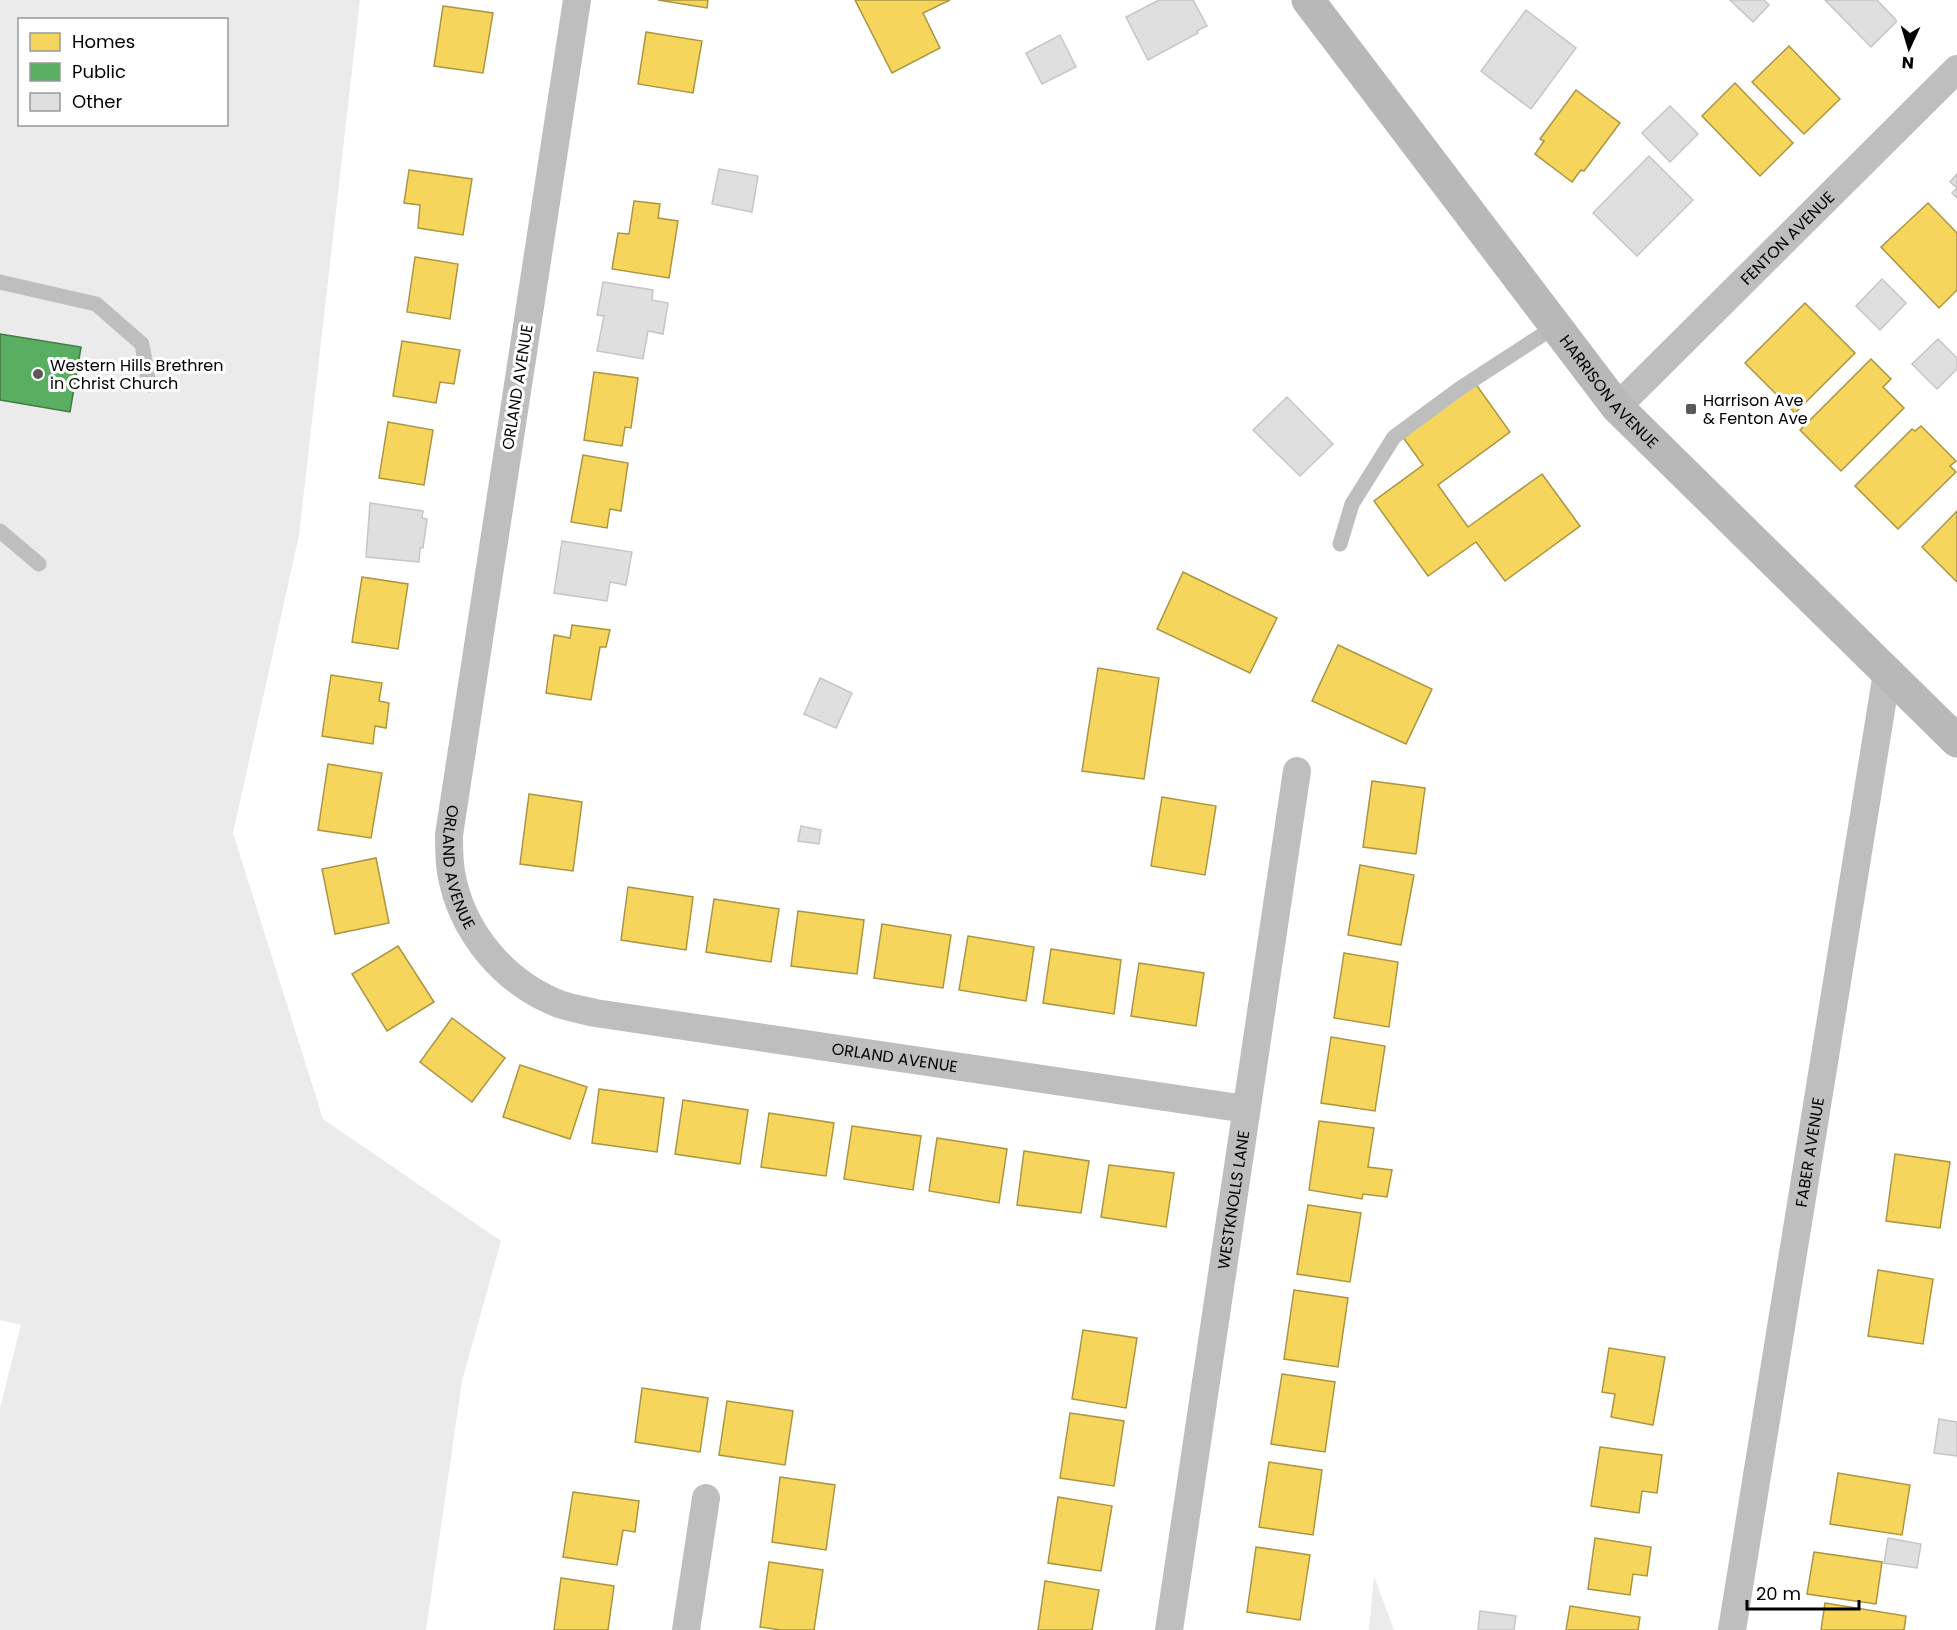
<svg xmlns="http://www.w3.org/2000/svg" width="1957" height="1630" font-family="Poppins,sans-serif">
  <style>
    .green { fill: #ebebeb; fill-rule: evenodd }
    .homes { fill: #f6d55c; stroke: #ac9540; stroke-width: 1.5 }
    .public { fill: #5aae61; stroke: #3f7a44; stroke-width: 1.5 }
    .building { fill: #dfdfdf; stroke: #c6c6c6; stroke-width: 1.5 }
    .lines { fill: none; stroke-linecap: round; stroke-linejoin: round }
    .lane { stroke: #bebebe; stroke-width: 15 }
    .street { stroke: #bebebe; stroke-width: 28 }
    .secondary { stroke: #b8b8b8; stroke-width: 33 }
    .poi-dot { fill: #595959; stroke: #fff; stroke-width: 2 }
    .labels { text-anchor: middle; stroke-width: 6; stroke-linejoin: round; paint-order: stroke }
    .street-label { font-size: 16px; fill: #000; stroke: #fff }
    .poi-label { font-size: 16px; fill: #000; stroke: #fff; text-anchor: start }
  </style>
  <rect width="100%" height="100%" fill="#fff"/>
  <g class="green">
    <path d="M 0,0 L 360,0 L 299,535 L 233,833 L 323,1119 L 501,1241 L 462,1381 L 426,1630 L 0,1630 L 0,1408 L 21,1325 L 0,1320 ZM 20,20 L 226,20 L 226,124 L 20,124 Z"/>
    <path d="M 1374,1576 L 1394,1630 L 1369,1630 Z"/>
  </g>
  <g class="homes">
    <path d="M 658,0 L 708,0 L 707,8 Z"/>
    <path d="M 855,0 L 950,0 L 923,13 L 940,48 L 892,73 Z"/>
    <path d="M 443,6 L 493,13 L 483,73 L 434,66 Z"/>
    <path d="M 646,32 L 702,41 L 693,93 L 638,84 Z"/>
    <path d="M 1789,46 L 1840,99 L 1804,134 L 1752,82 Z"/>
    <path d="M 1735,83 L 1793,143 L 1760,176 L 1702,116 Z"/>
    <path d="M 1576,90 L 1620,123 L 1584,171 L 1581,170 L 1572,182 L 1535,154 L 1544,141 L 1540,139 Z"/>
    <path d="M 409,170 L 472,179 L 463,235 L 418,228 L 420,205 L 404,203 Z"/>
    <path d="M 634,201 L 660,204 L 658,218 L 678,221 L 669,278 L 612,269 L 618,233 L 629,234 Z"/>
    <path d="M 1928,203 L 1957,233 L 1957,290 L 1939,308 L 1881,247 Z"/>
    <path d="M 415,257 L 458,264 L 450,319 L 407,312 Z"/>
    <path d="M 1805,303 L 1855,353 L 1795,413 L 1745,363 Z"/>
    <path d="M 402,341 L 460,350 L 454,384 L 440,382 L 436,403 L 393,396 Z"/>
    <path d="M 1871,359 L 1891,379 L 1883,387 L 1904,408 L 1841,471 L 1800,430 Z"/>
    <path d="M 594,372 L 638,378 L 631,428 L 625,427 L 622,446 L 584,440 Z"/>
    <path d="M 1475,383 L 1510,432 L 1438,485 L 1468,527 L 1542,474 L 1580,526 L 1505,581 L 1476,542 L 1428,576 L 1374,501 L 1423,465 L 1402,436 Z"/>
    <path d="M 388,422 L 433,430 L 424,485 L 379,478 Z"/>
    <path d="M 1921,426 L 1956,461 L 1950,466 L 1956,472 L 1898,529 L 1855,486 L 1912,429 L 1915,431 Z"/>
    <path d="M 583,455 L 628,463 L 621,511 L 610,509 L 607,528 L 571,522 Z"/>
    <path d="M 1957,511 L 1957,582 L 1922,547 Z"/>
    <path d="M 1183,572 L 1277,618 L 1250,673 L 1157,629 Z"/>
    <path d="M 362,577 L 408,584 L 398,649 L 352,642 Z"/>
    <path d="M 572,625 L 610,630 L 606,647 L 600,647 L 591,700 L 546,693 L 554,635 L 570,638 Z"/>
    <path d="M 1338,645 L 1432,689 L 1406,744 L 1312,701 Z"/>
    <path d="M 1098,668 L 1159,678 L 1144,779 L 1082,771 Z"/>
    <path d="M 331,675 L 382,683 L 379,701 L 389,703 L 386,728 L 375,726 L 373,744 L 322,736 Z"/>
    <path d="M 328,764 L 382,773 L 371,838 L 318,830 Z"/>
    <path d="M 1372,781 L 1425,788 L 1416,854 L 1363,847 Z"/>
    <path d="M 529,794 L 582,802 L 573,871 L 520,864 Z"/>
    <path d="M 1162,797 L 1216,806 L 1205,875 L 1151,866 Z"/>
    <path d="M 376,858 L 389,923 L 335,934 L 322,869 Z"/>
    <path d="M 1360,865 L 1414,875 L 1401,945 L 1348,935 Z"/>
    <path d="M 628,887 L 693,897 L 686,950 L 621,940 Z"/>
    <path d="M 714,899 L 779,909 L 771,962 L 706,952 Z"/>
    <path d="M 798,911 L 864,920 L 857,974 L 791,966 Z"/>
    <path d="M 882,924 L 951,935 L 943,988 L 874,978 Z"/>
    <path d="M 968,936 L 1034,947 L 1026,1001 L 959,990 Z"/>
    <path d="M 398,946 L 434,1002 L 387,1031 L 352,974 Z"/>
    <path d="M 1051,949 L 1121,960 L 1114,1014 L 1043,1003 Z"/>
    <path d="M 1344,953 L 1398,962 L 1389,1027 L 1334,1018 Z"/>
    <path d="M 1139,963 L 1204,973 L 1196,1026 L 1131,1016 Z"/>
    <path d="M 452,1018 L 505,1058 L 472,1102 L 420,1062 Z"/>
    <path d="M 1331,1037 L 1385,1046 L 1375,1111 L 1321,1103 Z"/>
    <path d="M 520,1065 L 587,1087 L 570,1139 L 503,1117 Z"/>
    <path d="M 599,1089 L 664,1098 L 657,1152 L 592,1143 Z"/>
    <path d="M 683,1100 L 748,1110 L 740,1164 L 675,1154 Z"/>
    <path d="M 769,1113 L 834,1123 L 826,1176 L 761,1167 Z"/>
    <path d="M 1319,1121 L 1374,1128 L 1368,1167 L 1392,1170 L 1387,1197 L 1363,1194 L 1362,1199 L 1309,1190 Z"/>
    <path d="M 852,1126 L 921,1136 L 913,1190 L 844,1179 Z"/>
    <path d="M 937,1138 L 1007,1149 L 999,1203 L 929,1191 Z"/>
    <path d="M 1024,1151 L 1089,1161 L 1081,1213 L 1017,1205 Z"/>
    <path d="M 1895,1154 L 1950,1162 L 1940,1228 L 1886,1221 Z"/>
    <path d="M 1109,1165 L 1174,1173 L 1166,1227 L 1101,1217 Z"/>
    <path d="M 1308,1205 L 1361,1213 L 1350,1282 L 1297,1274 Z"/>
    <path d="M 1878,1270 L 1933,1279 L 1923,1344 L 1868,1336 Z"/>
    <path d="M 1294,1290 L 1348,1298 L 1338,1367 L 1284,1359 Z"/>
    <path d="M 1083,1330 L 1137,1338 L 1126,1408 L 1072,1399 Z"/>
    <path d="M 1609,1348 L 1665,1357 L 1653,1425 L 1611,1417 L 1615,1394 L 1602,1392 Z"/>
    <path d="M 1282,1374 L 1335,1382 L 1325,1452 L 1271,1444 Z"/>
    <path d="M 642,1388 L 708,1398 L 700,1452 L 635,1442 Z"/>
    <path d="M 727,1401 L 793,1411 L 785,1465 L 719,1455 Z"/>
    <path d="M 1070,1413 L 1124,1421 L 1114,1486 L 1060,1478 Z"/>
    <path d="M 1600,1447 L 1662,1455 L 1657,1493 L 1642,1491 L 1639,1513 L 1591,1506 Z"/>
    <path d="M 1269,1462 L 1322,1470 L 1313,1535 L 1259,1527 Z"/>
    <path d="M 1838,1473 L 1910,1485 L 1902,1535 L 1830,1524 Z"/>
    <path d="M 780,1477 L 835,1485 L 826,1550 L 772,1542 Z"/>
    <path d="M 573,1492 L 639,1501 L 635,1532 L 623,1530 L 617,1565 L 563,1557 Z"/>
    <path d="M 1058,1497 L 1112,1506 L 1101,1571 L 1048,1563 Z"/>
    <path d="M 1595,1538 L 1651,1547 L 1647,1576 L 1633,1574 L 1630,1595 L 1588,1589 Z"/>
    <path d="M 1256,1547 L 1310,1555 L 1300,1620 L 1247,1612 Z"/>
    <path d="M 1814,1552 L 1882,1562 L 1876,1604 L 1807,1594 Z"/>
    <path d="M 769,1562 L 823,1570 L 814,1630 L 781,1630 L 760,1627 Z"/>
    <path d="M 561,1578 L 614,1586 L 608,1630 L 554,1630 Z"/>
    <path d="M 1045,1581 L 1099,1590 L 1092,1630 L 1038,1630 Z"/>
    <path d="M 1825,1603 L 1906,1616 L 1904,1630 L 1821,1630 Z"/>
    <path d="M 1570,1606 L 1640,1617 L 1638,1630 L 1566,1630 Z"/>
  </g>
  <path class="public" d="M 0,334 L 81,347 L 70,412 L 0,400 Z"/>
  <g class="building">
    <path d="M 1159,0 L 1193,0 L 1207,26 L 1197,31 L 1198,33 L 1148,60 L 1126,17 Z"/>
    <path d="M 1730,0 L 1764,0 L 1769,5 L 1753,22 Z"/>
    <path d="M 1825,0 L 1877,0 L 1897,21 L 1871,47 Z"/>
    <path d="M 1526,10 L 1576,48 L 1531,109 L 1481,71 Z"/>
    <path d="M 1060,35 L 1076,67 L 1042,84 L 1026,53 Z"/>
    <path d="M 1670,106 L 1698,134 L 1670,162 L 1642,133 Z"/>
    <path d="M 1649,156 L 1693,200 L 1637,256 L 1593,213 Z"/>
    <path d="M 719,169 L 758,176 L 752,212 L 712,204 Z"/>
    <path d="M 1957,174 L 1957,198 L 1952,193 L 1957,188 L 1950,182 Z"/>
    <path d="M 1882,279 L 1906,303 L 1880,330 L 1856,306 Z"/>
    <path d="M 603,282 L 653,290 L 652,300 L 668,303 L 663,334 L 648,331 L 643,359 L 597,351 L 604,316 L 597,315 Z"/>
    <path d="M 1938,339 L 1957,358 L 1957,369 L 1937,389 L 1912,364 Z"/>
    <path d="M 1287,397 L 1333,444 L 1300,476 L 1253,430 Z"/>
    <path d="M 370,503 L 423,511 L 422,518 L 427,519 L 423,548 L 420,548 L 419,562 L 366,557 Z"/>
    <path d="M 562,541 L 632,552 L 626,585 L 610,582 L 607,601 L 554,593 Z"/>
    <path d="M 820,678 L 852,693 L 836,728 L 804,714 Z"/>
    <path d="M 801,826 L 821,830 L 819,844 L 798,841 Z"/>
    <path d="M 1939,1419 L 1957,1422 L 1957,1456 L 1934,1453 Z"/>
    <path d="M 1888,1538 L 1921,1544 L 1917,1568 L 1884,1563 Z"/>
    <path d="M 1480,1611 L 1516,1616 L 1514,1630 L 1478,1630 Z"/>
  </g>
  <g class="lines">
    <g class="lane">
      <path d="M 0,282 L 96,304 L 142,344 L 149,385"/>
      <path d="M 0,531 L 39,564"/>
      <path d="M 1340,544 L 1352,504 L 1394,437 L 1459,389 L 1556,326"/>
    </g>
    <g class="street">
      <path id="s1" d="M 577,0 L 449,835 C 449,847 449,860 451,872 C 461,931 503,982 559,1004 C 571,1008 583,1010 595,1013 L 1246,1109"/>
      <path id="s2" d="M 1617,407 L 1957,69"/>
      <path d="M 686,1630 L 706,1498"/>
      <path id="s3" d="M 1169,1630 L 1297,771"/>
      <path id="s4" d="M 1732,1630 L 1887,673"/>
    </g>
    <path class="secondary" id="s5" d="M 1308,0 L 1617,407 L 1957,741"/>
  </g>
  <g class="poi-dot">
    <circle cx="38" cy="374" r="6"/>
    <rect x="1685" y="403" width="12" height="12" rx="3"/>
  </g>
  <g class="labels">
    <g class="street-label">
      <text dy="6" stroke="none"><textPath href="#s2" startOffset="240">FENTON AVENUE</textPath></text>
      <text transform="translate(517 387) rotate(-81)" y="6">ORLAND AVENUE</text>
      <text dy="6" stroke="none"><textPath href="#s5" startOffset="494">HARRISON AVENUE</textPath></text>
      <text dy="6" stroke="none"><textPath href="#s1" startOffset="878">ORLAND AVENUE</textPath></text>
      <text dy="6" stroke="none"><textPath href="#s1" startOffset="1400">ORLAND AVENUE</textPath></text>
      <text dy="6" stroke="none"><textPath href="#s4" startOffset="484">FABER AVENUE</textPath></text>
      <text dy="6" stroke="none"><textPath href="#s3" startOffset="435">WESTKNOLLS LANE</textPath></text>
    </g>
    <g class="poi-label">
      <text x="50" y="371">Western Hills Brethren<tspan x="50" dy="18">in Christ Church</tspan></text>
      <text x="1703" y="406">Harrison Ave<tspan x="1703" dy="18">&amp; Fenton Ave</tspan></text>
    </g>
  </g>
  <rect x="18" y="18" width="210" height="108" fill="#ffffff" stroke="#999999" stroke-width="1.5"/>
  <rect x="30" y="33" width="30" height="18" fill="#f6d55c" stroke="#999999" stroke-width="1.5"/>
  <text x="72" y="48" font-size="18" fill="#000000">Homes</text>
  <rect x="30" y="63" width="30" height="18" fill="#5aae61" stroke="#999999" stroke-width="1.5"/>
  <text x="72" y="78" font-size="18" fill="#000000">Public</text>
  <rect x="30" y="93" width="30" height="18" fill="#dfdfdf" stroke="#999999" stroke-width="1.5"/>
  <text x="72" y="108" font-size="18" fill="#000000">Other</text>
  <g transform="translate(1909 48) rotate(184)" stroke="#ffffff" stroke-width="4.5" paint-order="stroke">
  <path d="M0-4.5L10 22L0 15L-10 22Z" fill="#000000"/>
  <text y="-9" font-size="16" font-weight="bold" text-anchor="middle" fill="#000000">N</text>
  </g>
  <path d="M1747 1600v9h112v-9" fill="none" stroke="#000000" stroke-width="3"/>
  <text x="1756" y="1600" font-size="18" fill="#000000" stroke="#ffffff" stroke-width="4.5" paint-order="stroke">20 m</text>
</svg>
